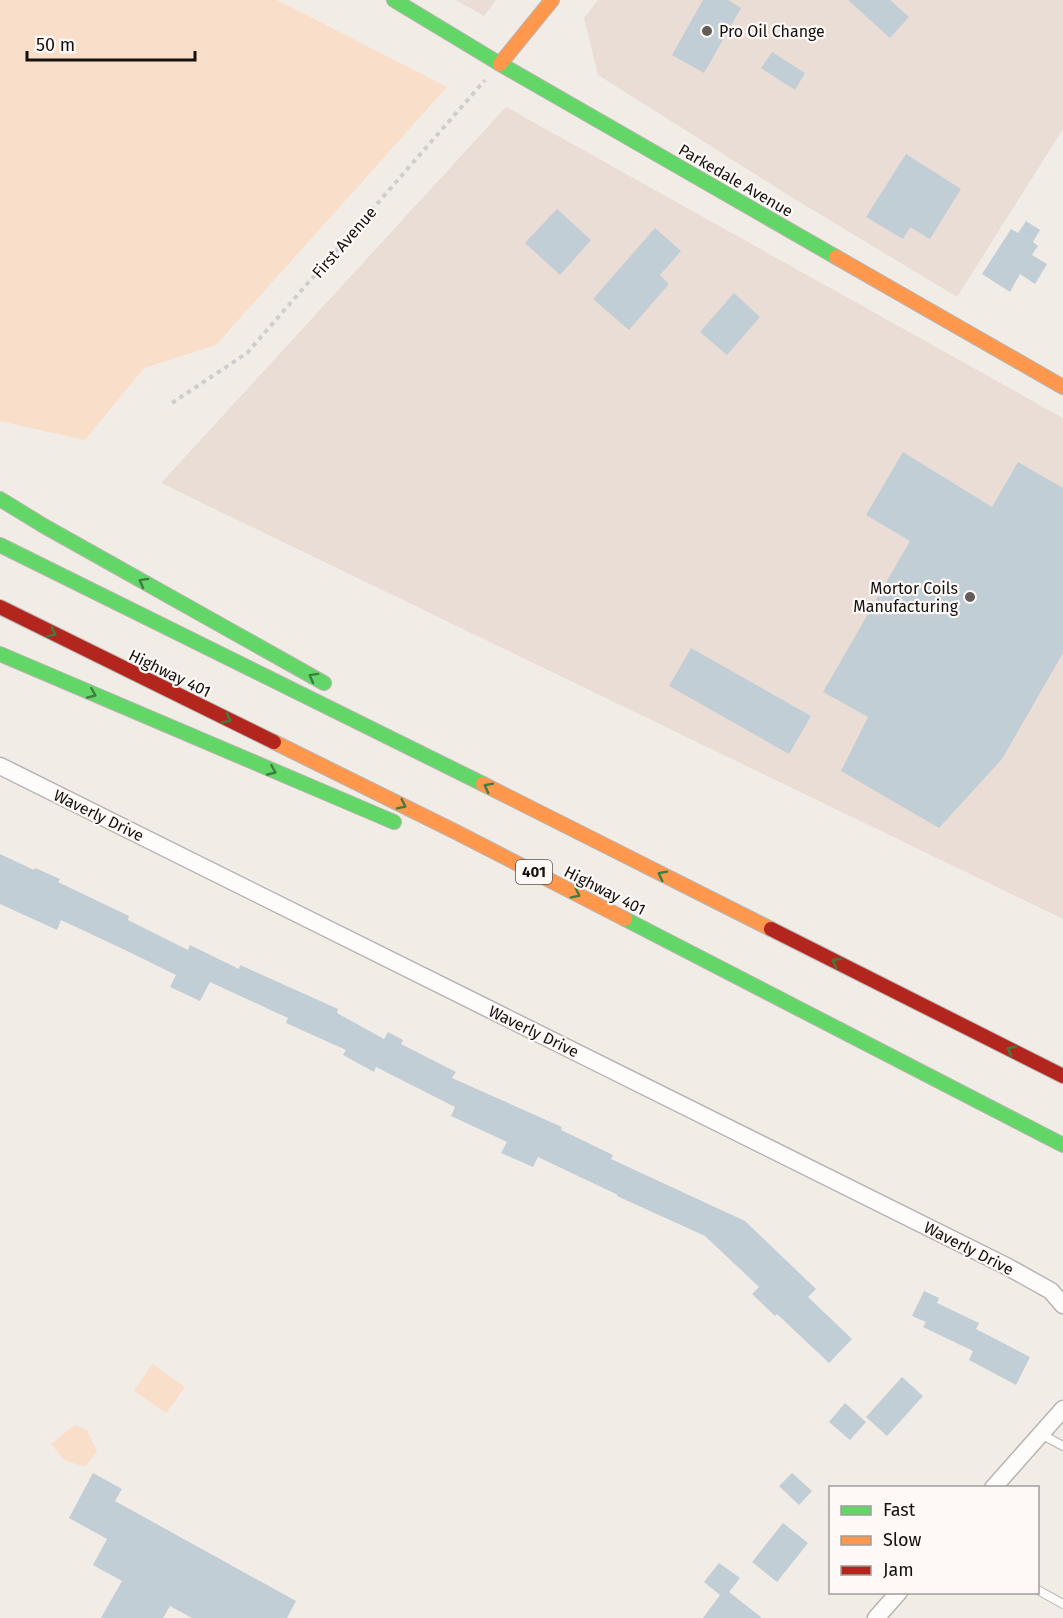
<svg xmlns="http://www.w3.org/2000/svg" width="1063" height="1618" font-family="'Fira Sans',sans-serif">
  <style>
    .built { fill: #eaddd5 }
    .green { fill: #f9dec9 }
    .building { fill: #c2ced5 }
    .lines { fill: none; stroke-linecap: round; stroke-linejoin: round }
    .lane-casing { stroke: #b9b4b1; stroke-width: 10 }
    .street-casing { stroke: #b9b4b1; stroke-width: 19 }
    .fast-casing { stroke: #b9b4b1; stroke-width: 16 }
    .slow-casing { stroke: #b9b4b1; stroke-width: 16 }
    .jam-casing { stroke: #b9b4b1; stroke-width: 16 }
    .path { stroke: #cfcecd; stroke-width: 4; stroke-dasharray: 4.5 4.5; stroke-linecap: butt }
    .lane { stroke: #fdfcfb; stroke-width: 8 }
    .street { stroke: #fdfcfb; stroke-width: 16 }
    .fast { stroke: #63d668; stroke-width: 14 }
    .slow { stroke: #ff974d; stroke-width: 14 }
    .jam { stroke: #b3261e; stroke-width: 14 }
    .oneway { stroke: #3f7d3f }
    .poi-dot { fill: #625d59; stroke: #fef9f6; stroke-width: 2 }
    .labels { text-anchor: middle; stroke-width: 4.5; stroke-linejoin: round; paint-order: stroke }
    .shield { fill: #fef9f6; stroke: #5a5653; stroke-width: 1.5 }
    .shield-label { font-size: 15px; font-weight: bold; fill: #14100d }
    .poi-label { font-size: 16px; fill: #14100d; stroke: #fef9f6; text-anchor: start }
    .street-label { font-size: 16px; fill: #14100d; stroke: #fef9f6 }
  </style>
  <rect width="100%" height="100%" fill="#f2ece7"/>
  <g class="built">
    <path d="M 456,0 L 496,0 L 484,16 Z"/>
    <path d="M 598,0 L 1063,0 L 1063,129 L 957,297 L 793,198 L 598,75 L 584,18 Z"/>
    <path d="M 506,107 L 1063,418 L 1063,919 L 161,483 Z"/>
  </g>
  <g class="green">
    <path d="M 0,0 L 277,0 L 447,87 L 216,345 L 144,368 L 85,440 L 0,421 Z"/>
    <path d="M 152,1364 L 185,1387 L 166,1413 L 134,1391 Z"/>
    <path d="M 75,1425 L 87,1430 L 97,1451 L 85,1467 L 64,1460 L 51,1444 Z"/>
  </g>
  <g class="building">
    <path d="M 703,0 L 728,0 L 741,8 L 704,73 L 672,55 Z"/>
    <path d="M 848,0 L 890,0 L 909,17 L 890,38 Z"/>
    <path d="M 772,52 L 805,73 L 795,90 L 761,68 Z"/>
    <path d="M 906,154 L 961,189 L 930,239 L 910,227 L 903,239 L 866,217 Z"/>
    <path d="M 557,209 L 591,240 L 560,275 L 525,243 Z"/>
    <path d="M 1026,221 L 1040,230 L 1033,242 L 1038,246 L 1032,255 L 1047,264 L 1035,284 L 1020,274 L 1010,292 L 982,274 L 1011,229 L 1018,233 Z"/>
    <path d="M 655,228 L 681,251 L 660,275 L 669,284 L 629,330 L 593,299 Z"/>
    <path d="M 734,293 L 760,317 L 727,355 L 700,332 Z"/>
    <path d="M 903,452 L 992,507 L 1018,462 L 1063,488 L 1063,653 L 1002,759 L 939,828 L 841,771 L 868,717 L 823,692 L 910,541 L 866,515 Z"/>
    <path d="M 691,648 L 811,716 L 789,754 L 669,686 Z"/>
    <path d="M 0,854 L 34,870 L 35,868 L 60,879 L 58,882 L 129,916 L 128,920 L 188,950 L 190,945 L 239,969 L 240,965 L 338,1009 L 337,1013 L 384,1039 L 388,1032 L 403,1040 L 401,1044 L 456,1072 L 452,1078 L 562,1127 L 561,1130 L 613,1155 L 611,1159 L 745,1221 L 816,1289 L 808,1297 L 852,1339 L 829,1363 L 777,1314 L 775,1316 L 752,1294 L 759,1287 L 705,1236 L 617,1196 L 618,1195 L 538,1157 L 533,1167 L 501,1153 L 507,1142 L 451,1116 L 455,1107 L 376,1067 L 374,1072 L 343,1055 L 346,1050 L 286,1023 L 288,1018 L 210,982 L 200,1001 L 170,987 L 176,975 L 125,950 L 61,920 L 57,930 L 0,904 Z"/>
    <path d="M 924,1291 L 939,1298 L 937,1303 L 979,1323 L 976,1329 L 1030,1357 L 1016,1385 L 969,1360 L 973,1351 L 923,1327 L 926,1322 L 912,1316 Z"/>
    <path d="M 902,1377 L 923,1396 L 887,1436 L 866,1417 Z"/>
    <path d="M 845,1403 L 866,1422 L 850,1440 L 829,1422 Z"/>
    <path d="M 93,1473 L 122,1489 L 115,1501 L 296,1601 L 287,1618 L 192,1618 L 170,1606 L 163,1618 L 101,1618 L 122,1581 L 93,1565 L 107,1539 L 69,1518 Z"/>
    <path d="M 792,1473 L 812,1491 L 799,1505 L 779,1486 Z"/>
    <path d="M 783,1523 L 808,1543 L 777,1582 L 752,1562 Z"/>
    <path d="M 719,1563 L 740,1578 L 729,1592 L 762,1618 L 703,1618 L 720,1595 L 704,1582 Z"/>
  </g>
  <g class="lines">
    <defs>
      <g id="lane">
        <path d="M 1041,1434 L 1063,1446"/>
        <path d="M 1038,1590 L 1063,1604"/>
      </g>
      <g id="street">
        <path d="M 0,766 L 1008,1267 L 1051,1291 L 1063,1305"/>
        <path d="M 993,1488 L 1063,1409"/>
        <path d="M 876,1618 L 899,1592"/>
      </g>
      <g id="fast">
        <path d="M 394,0 L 500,64 L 836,257"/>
        <path d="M 0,499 L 44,526 L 324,683"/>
        <path d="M 0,545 L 483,784"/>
        <path d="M 0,654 L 394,822"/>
        <path d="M 625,919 L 1063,1145"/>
      </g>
      <g id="slow">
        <path d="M 500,64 L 552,0"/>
        <path d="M 836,257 L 1063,387"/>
        <path d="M 274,742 L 456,832 L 625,919"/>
        <path d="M 483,784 L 771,929"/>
      </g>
      <g id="jam">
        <path d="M 0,607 L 274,742"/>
        <path d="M 771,929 L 1063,1076"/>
      </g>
    </defs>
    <use href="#lane" class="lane-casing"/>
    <use href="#street" class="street-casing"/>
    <use href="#fast" class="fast-casing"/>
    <use href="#slow" class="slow-casing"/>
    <use href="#jam" class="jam-casing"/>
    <path class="path" d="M 172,403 L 247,353 L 485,80"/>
    <use href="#lane" class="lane"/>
    <use href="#street" class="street"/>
    <use href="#fast" class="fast"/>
    <use href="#slow" class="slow"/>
    <use href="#jam" class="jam"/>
  </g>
  <defs><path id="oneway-chevron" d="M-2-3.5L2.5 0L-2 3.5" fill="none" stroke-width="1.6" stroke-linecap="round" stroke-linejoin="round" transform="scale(1.5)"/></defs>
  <g class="oneway">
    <use href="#oneway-chevron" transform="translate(143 582) rotate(-151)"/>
    <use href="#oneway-chevron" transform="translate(52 633) rotate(26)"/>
    <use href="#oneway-chevron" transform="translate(313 677) rotate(-151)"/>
    <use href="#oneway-chevron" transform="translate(92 694) rotate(23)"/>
    <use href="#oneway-chevron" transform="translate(227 719) rotate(26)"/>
    <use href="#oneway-chevron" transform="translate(272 771) rotate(23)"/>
    <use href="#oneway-chevron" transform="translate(488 787) rotate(-153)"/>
    <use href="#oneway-chevron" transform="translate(402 805) rotate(26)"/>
    <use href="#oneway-chevron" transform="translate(662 875) rotate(-153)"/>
    <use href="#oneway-chevron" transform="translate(576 894) rotate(27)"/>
    <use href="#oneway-chevron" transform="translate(836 962) rotate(-153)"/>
    <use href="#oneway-chevron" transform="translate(1011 1050) rotate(-153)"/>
  </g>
  <g class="poi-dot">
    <circle cx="707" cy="31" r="6"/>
    <circle cx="970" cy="597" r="6"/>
  </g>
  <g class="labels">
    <rect class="shield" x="516" y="860" width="36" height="24" rx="4.5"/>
    <g class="shield-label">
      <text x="534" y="877">401</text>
    </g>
    <g class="poi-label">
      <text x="719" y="37">Pro Oil Change</text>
      <text x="958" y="594" text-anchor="end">Mortor Coils<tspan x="958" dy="18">Manufacturing</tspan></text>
    </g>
    <g class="street-label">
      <text transform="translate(736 180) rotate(30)" y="6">Parkedale Avenue</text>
      <text transform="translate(344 242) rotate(-49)" y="6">First Avenue</text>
      <text transform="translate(170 673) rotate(26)" y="6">Highway 401</text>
      <text transform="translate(99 815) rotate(26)" y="6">Waverly Drive</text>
      <text transform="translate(605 890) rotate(27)" y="6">Highway 401</text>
      <text transform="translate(534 1031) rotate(26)" y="6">Waverly Drive</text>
      <text transform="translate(969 1248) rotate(27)" y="6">Waverly Drive</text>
    </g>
  </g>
  <rect x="829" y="1486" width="210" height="108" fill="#fef9f6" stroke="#a09c99" stroke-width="1.5"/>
  <rect x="841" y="1506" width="30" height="9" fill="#63d668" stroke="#a09c99" stroke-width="1.5"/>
  <text x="883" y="1516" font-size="18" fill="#14100d">Fast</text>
  <rect x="841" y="1536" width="30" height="9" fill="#ff974d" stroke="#a09c99" stroke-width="1.5"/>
  <text x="883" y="1546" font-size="18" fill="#14100d">Slow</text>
  <rect x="841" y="1566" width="30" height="9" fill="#b3261e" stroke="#a09c99" stroke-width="1.5"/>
  <text x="883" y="1576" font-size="18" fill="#14100d">Jam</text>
  <path d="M27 51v9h168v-9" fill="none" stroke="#14100d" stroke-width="3"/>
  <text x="36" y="51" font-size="18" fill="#14100d" stroke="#fef9f6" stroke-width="4.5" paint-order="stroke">50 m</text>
</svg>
